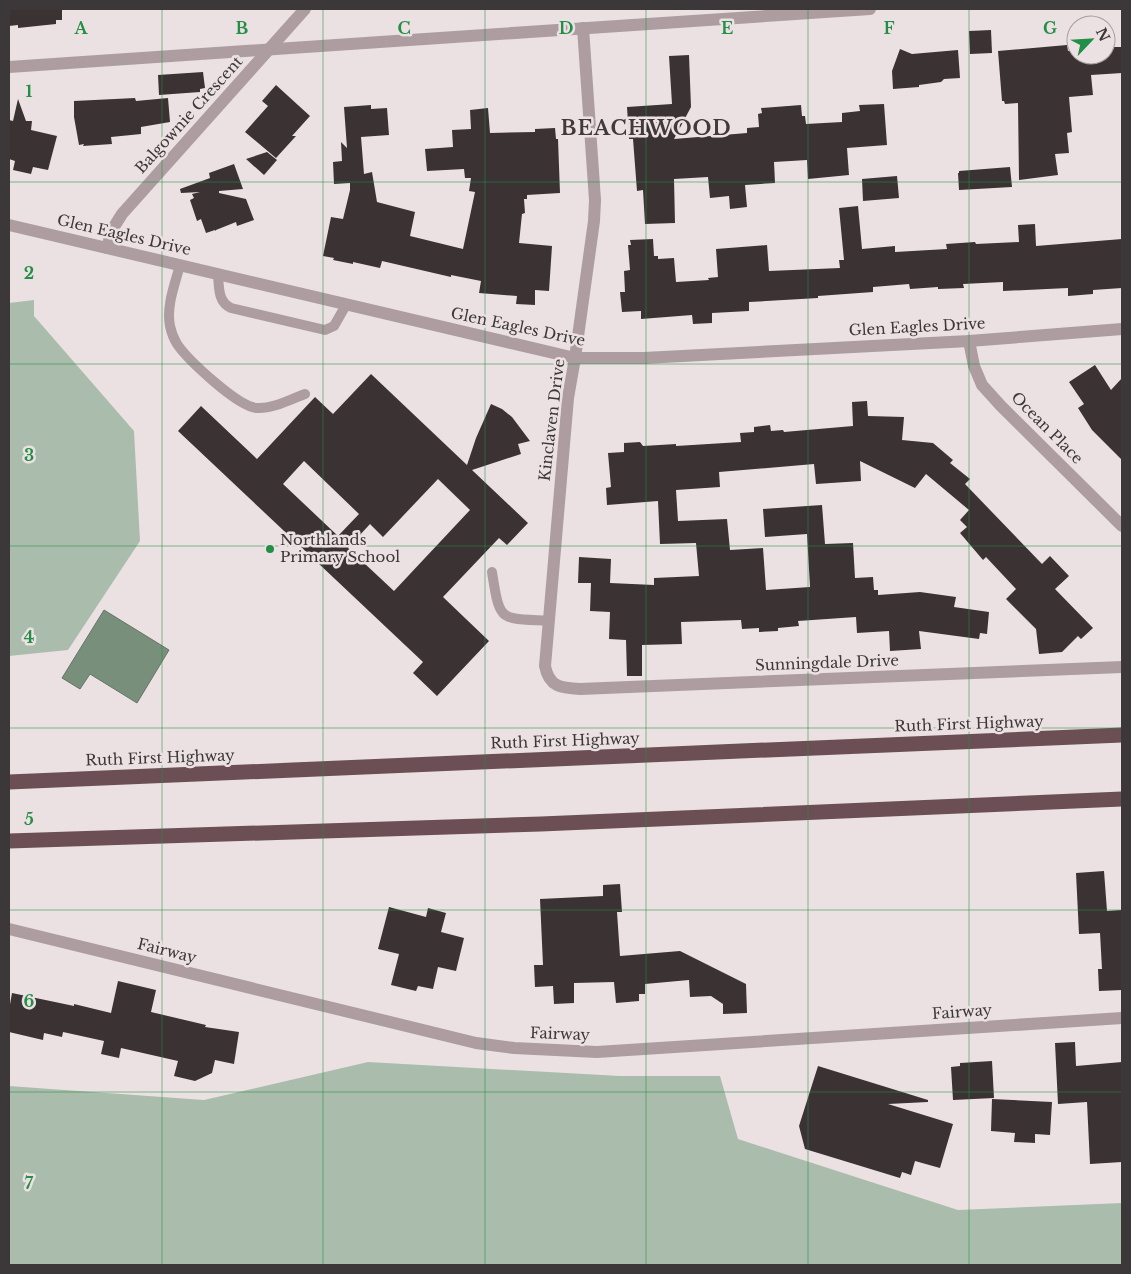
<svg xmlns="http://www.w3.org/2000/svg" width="1131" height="1274" font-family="'Libre Baskerville',serif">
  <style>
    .green { fill: #aabdad }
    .water { fill: #788f7b; stroke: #667567 }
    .building { fill: #3b3234; fill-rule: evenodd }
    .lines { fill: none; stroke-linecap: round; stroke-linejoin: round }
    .service { stroke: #ad9da0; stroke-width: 10 }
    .minor { stroke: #ad9da0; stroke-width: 12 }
    .motorway { stroke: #6c4f54; stroke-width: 15 }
    .grid { fill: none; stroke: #238e46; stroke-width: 1; stroke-opacity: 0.55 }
    .poi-dot { fill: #238e46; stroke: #ece1e2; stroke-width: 2 }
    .labels { text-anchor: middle; stroke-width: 5; stroke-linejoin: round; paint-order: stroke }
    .street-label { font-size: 15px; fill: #3c3738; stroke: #ece1e2 }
    .poi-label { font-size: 15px; fill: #3c3738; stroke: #ece1e2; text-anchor: start }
    .district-label { font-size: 20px; font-weight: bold; letter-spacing: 1px; fill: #42393a; stroke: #ece1e2 }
    .grid-label { font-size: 16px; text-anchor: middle; font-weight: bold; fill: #238e46; stroke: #ece1e2; stroke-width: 5; stroke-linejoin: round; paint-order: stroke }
  </style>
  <rect width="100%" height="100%" fill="#ece1e2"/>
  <g class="green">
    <path d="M 34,300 L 34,316 L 134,431 L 140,541 L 68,650 L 9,656 L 9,303 Z"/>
    <path d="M 368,1062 L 620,1076 L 720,1076 L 738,1139 L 958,1210 L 1122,1203 L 1122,1265 L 9,1265 L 9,1086 L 204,1100 Z"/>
  </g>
  <path class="water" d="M 104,610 L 169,650 L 137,703 L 90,674 L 80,689 L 62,678 Z"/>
  <g class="building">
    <path d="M 9,9 L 62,9 L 62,20 L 56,20 L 56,24 L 18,28 L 18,25 L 9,26 Z"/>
    <path d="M 991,30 L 992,53 L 970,54 L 969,31 Z"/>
    <path d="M 1067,45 L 1068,51 L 1076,50 L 1076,55 L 1106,55 L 1107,47 L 1122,47 L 1122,73 L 1091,75 L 1093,95 L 1069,97 L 1072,132 L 1067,133 L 1069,153 L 1055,154 L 1058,175 L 1019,180 L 1018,103 L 1005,104 L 1004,101 L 1002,101 L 998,51 Z"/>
    <path d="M 900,49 L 912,54 L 958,50 L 960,78 L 944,79 L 941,82 L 919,85 L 919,87 L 893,89 L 892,71 Z"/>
    <path d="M 689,55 L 691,107 L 674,139 L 747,133 L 747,128 L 759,127 L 758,114 L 762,113 L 761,108 L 801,105 L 802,116 L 805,116 L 806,124 L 842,122 L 842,113 L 860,111 L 859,105 L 884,104 L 887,145 L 847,148 L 849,175 L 808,179 L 807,160 L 774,162 L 775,183 L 745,185 L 747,207 L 730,209 L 729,196 L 710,198 L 708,177 L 674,179 L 675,223 L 645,224 L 643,190 L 637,191 L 633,139 L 629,139 L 627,107 L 672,104 L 669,56 Z"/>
    <path d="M 203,72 L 205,88 L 200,89 L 200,92 L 159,95 L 158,75 Z"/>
    <path d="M 276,85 L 310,116 L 292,136 L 296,136 L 276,158 L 245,132 L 268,106 L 262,101 Z"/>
    <path d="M 135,98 L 136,101 L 168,98 L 170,122 L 141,127 L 141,134 L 111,137 L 112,144 L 83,146 L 84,144 L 79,145 L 74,117 L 74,101 Z"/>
    <path d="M 18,99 L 26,121 L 32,121 L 31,130 L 57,136 L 48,170 L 33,167 L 31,174 L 13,170 L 15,161 L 9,159 L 9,120 L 13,121 Z"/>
    <path d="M 371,105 L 371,109 L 387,108 L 389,135 L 361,137 L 364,174 L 372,172 L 377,202 L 415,212 L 410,236 L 463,249 L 475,192 L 469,191 L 471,178 L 465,178 L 464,169 L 427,171 L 425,149 L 453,147 L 452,130 L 471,129 L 470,110 L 488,108 L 490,133 L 535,132 L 535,129 L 555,128 L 556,139 L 558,139 L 560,193 L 527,195 L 527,199 L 524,199 L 525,213 L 522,214 L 519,243 L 552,246 L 549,291 L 535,290 L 535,305 L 516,304 L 517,296 L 479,293 L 481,281 L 451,275 L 451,277 L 382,261 L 380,268 L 353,262 L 353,264 L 333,260 L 334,258 L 323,256 L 331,217 L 343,219 L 350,190 L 350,183 L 334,184 L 333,162 L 342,161 L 341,142 L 347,148 L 344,107 Z"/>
    <path d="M 267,152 L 277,160 L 264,175 L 246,159 Z"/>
    <path d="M 234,164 L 243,189 L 219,191 L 219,193 L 246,199 L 254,220 L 237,226 L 236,222 L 216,230 L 216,231 L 215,230 L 206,233 L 201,219 L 197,221 L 190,200 L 194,198 L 192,194 L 200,192 L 181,193 L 180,189 L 210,178 L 209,173 Z"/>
    <path d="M 1010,167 L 1012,187 L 959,190 L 958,173 L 959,173 L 959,171 Z"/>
    <path d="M 897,176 L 899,198 L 863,201 L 862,179 Z"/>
    <path d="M 858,206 L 862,249 L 895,246 L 895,252 L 947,249 L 946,244 L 975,242 L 976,244 L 1019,242 L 1018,225 L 1035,224 L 1036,246 L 1122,239 L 1122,288 L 1093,290 L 1093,294 L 1068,296 L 1068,288 L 1003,291 L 1003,282 L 963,284 L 964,288 L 938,289 L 938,287 L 910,289 L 909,284 L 873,287 L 873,292 L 818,296 L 818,298 L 749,302 L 749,311 L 712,313 L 712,323 L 693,324 L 692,315 L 641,319 L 641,311 L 622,312 L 620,292 L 625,292 L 624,271 L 630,270 L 628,245 L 631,245 L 630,240 L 653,239 L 654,256 L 658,256 L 658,259 L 674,258 L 676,282 L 709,280 L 708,278 L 718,277 L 716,249 L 767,245 L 769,271 L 840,268 L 839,260 L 844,260 L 839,208 Z"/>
    <path d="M 1095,365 L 1111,390 L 1122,378 L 1122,460 L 1092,430 L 1078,408 L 1084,404 L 1069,382 Z"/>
    <path d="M 371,374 L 467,465 L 476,438 L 491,404 L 502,409 L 512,417 L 530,441 L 518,444 L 521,454 L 472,470 L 528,523 L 507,545 L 499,538 L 443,597 L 489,641 L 437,696 L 413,673 L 423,662 L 178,431 L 201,406 L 257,459 L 315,397 L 333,414 ZM 304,461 L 359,514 L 338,536 L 283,484 ZM 438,479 L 470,510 L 394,591 L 348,548 L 370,524 L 383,537 Z"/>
    <path d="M 867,401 L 868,416 L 904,417 L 902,440 L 933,443 L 953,460 L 950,463 L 970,479 L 965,484 L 1042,564 L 1050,556 L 1069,576 L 1055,589 L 1093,628 L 1081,639 L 1078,636 L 1062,652 L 1039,654 L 1036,629 L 1006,599 L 1016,589 L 986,557 L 983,560 L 960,533 L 967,527 L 960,520 L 969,510 L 926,474 L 915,488 L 860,461 L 861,481 L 816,484 L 814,464 L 719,472 L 720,487 L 676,490 L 678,521 L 727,519 L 730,550 L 763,548 L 766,590 L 810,587 L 807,534 L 765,537 L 763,509 L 822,505 L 825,544 L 853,543 L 855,578 L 873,577 L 874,590 L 878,590 L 878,595 L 920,592 L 956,597 L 954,607 L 989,612 L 987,634 L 980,633 L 979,639 L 919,631 L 921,649 L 890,651 L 889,631 L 857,633 L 856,617 L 798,621 L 799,626 L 778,628 L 778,631 L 759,632 L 759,628 L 742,629 L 741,620 L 681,622 L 682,644 L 642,645 L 642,676 L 627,676 L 626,640 L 609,639 L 610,612 L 590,611 L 591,583 L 578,583 L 579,557 L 611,559 L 610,583 L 654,585 L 654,578 L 699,576 L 696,543 L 660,544 L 658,501 L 607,505 L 606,488 L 611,487 L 608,453 L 624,452 L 624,443 L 640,442 L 643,446 L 676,444 L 676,446 L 741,442 L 740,433 L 754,432 L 754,427 L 770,425 L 771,431 L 783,430 L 784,432 L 853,426 L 852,402 Z"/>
    <path d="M 1104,871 L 1107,911 L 1121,910 L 1122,990 L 1099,991 L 1098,969 L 1102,969 L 1100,933 L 1079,934 L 1076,873 Z"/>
    <path d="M 620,884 L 622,912 L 617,912 L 620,956 L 680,951 L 746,984 L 747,1013 L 723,1014 L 723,1004 L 711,996 L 690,997 L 689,980 L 645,984 L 645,994 L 639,994 L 639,1001 L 616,1003 L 614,982 L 574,983 L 574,1003 L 554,1004 L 553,986 L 535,987 L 534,965 L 543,965 L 540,899 L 603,896 L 603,885 Z"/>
    <path d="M 389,907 L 426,917 L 428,908 L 446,913 L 441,932 L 464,938 L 456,971 L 438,967 L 433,989 L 418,986 L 416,991 L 391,985 L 399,954 L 378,949 Z"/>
    <path d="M 118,981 L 156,990 L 151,1012 L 206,1025 L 205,1027 L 239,1032 L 234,1064 L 215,1060 L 212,1073 L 195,1081 L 174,1076 L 178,1061 L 121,1048 L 119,1058 L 101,1054 L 104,1041 L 63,1032 L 62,1037 L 44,1033 L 43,1040 L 9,1032 L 9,1010 L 12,993 L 74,1006 L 74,1004 L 111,1013 Z"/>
    <path d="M 1075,1042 L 1076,1066 L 1122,1062 L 1122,1162 L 1090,1164 L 1087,1102 L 1058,1104 L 1055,1043 Z"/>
    <path d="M 992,1061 L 994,1098 L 953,1100 L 951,1067 L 960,1066 L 960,1063 Z"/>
    <path d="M 818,1066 L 928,1100 L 928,1102 L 888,1104 L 953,1124 L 940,1168 L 915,1161 L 911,1175 L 902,1172 L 900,1178 L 805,1149 L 799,1126 Z"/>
    <path d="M 992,1099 L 1052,1102 L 1050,1135 L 1035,1134 L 1035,1143 L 1014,1142 L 1015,1133 L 991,1131 Z"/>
  </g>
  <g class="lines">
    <g class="service">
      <path d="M 180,265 C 175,284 166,306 170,326 C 171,331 174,339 177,344 C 188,360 238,407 257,408 C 273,409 291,399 305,394"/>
      <path d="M 218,274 C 219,288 218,302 231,308 L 325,330 L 334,326 L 346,305"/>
      <path d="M 492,572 C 500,623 499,618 549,621"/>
    </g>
    <g class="minor">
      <path d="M 583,28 L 595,200 L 594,221 L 575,358 L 568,398 L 545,666 C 549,687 561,688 580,689 L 1122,667"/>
      <path d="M 9,67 L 870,9"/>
      <path d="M 9,225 L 575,358 L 644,358 L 969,341 L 1122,329"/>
      <path d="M 107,248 L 112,230 L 122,214 L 305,9"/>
      <path d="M 969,341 L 974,366 L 982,385 L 1001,406 L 1122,526"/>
      <path d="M 9,929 L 476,1043 L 514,1048 L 597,1052 L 1122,1018"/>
    </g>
    <g class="motorway">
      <path d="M 9,782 L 1122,735"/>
      <path d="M 9,841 L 541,824 L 1122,799"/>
    </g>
  </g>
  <path class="grid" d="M 162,9 L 162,1265M 323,9 L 323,1265M 485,9 L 485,1265M 646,9 L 646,1265M 808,9 L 808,1265M 969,9 L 969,1265M 9,182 L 1122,182M 9,364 L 1122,364M 9,546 L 1122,546M 9,728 L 1122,728M 9,910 L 1122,910M 9,1092 L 1122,1092"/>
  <circle class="poi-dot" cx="270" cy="549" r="5"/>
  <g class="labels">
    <g class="street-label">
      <text transform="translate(189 115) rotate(-48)" y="5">Balgownie Crescent</text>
      <text transform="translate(124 235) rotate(13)" y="5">Glen Eagles Drive</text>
      <text transform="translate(518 327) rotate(12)" y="5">Glen Eagles Drive</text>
      <text transform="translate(917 327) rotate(-3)" y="5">Glen Eagles Drive</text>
      <text transform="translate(552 420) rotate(-83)" y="5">Kinclaven Drive</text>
      <text transform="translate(1047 428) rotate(45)" y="5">Ocean Place</text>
      <text transform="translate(827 663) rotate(-2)" y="5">Sunningdale Drive</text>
      <text transform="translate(969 724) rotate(-2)" y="5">Ruth First Highway</text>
      <text transform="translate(565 741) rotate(-2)" y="5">Ruth First Highway</text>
      <text transform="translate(160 758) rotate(-2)" y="5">Ruth First Highway</text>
      <text transform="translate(167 951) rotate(14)" y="5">Fairway</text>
      <text transform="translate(962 1012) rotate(-4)" y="5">Fairway</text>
      <text transform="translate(560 1034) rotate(2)" y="5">Fairway</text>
    </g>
    <g class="poi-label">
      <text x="280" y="545">Northlands<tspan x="280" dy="17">Primary School</tspan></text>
    </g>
    <g class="district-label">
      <text x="646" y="135">BEACHWOOD</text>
    </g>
  </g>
  <g class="grid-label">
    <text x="81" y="34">A</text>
    <text x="242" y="34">B</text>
    <text x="404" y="34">C</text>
    <text x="566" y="34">D</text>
    <text x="727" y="34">E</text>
    <text x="889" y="34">F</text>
    <text x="1050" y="34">G</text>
    <text x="29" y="97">1</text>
    <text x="29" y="279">2</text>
    <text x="29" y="461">3</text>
    <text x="29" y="643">4</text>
    <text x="29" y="825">5</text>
    <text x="29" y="1007">6</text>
    <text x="29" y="1189">7</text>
  </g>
  <rect width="1131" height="1274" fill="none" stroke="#3c3738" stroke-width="20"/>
  <g transform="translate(1091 40) rotate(65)"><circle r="24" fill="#ece1e2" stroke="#a69d9e"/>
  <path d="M0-4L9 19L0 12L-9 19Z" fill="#238e46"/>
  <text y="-8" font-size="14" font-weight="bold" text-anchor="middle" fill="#3c3738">N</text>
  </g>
</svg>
